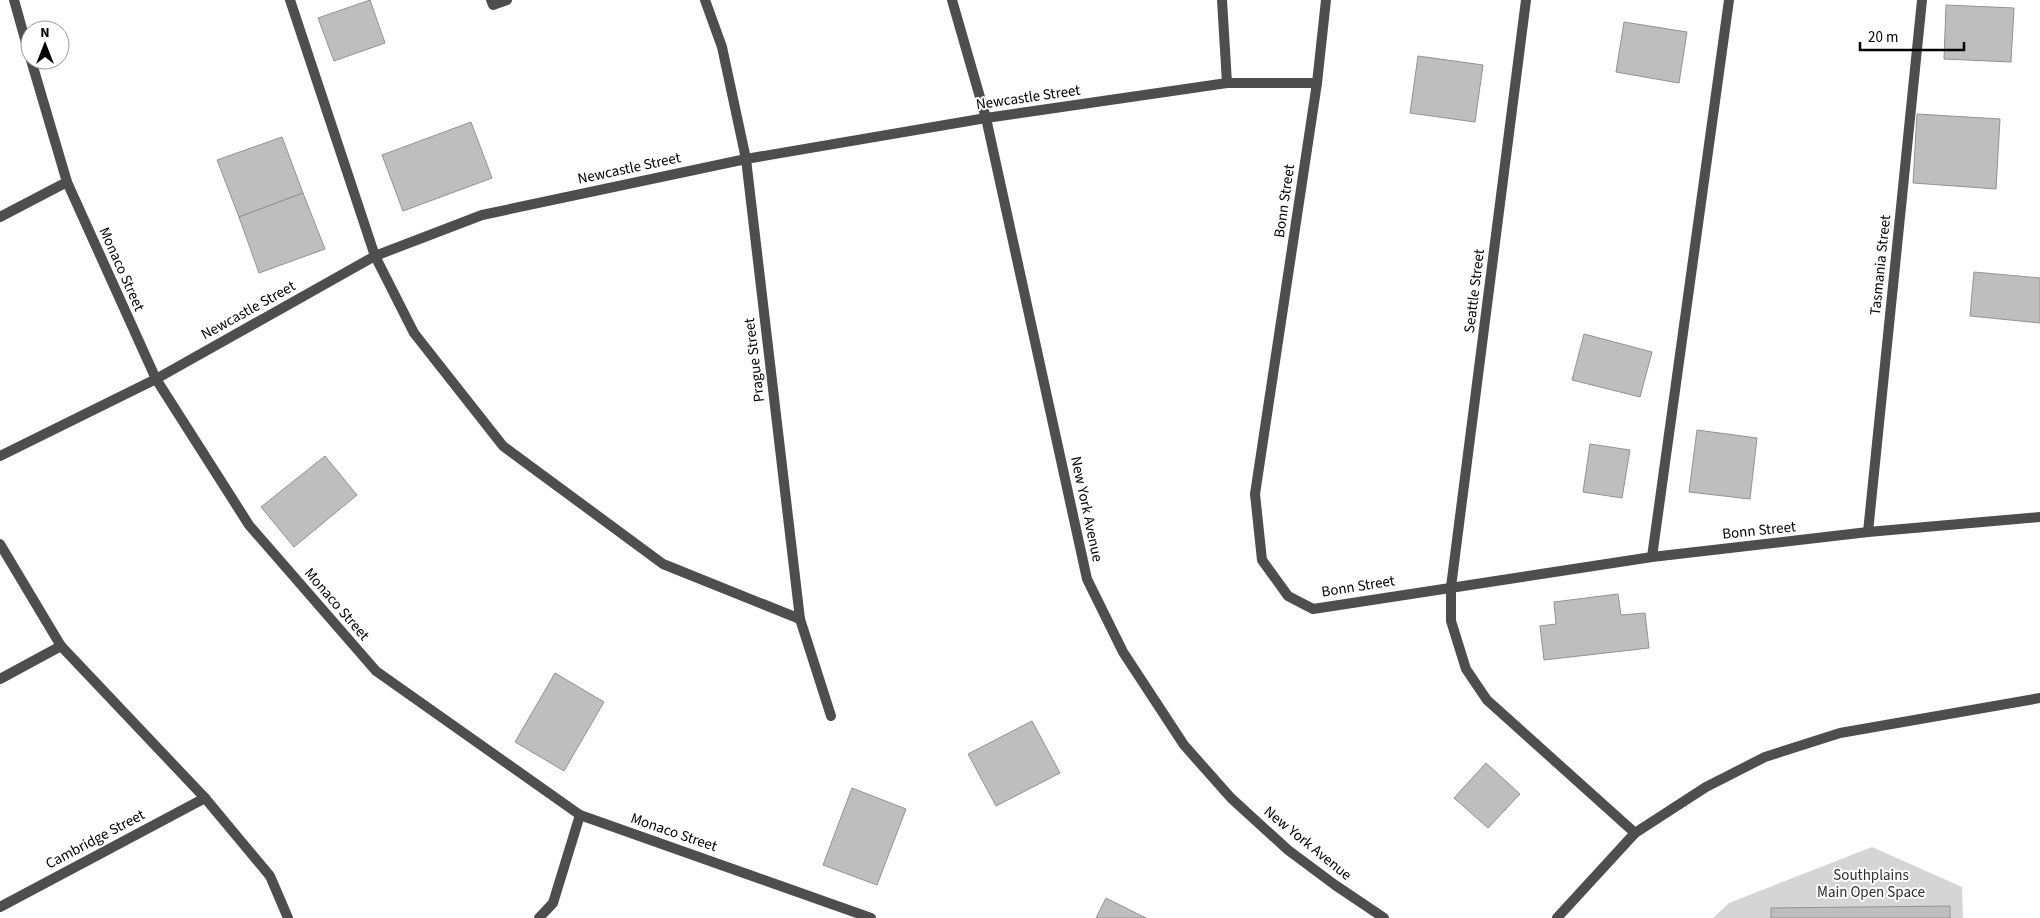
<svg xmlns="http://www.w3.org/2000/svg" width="2040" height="918" font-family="'Source Sans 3',sans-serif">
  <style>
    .green { fill: #d5d5d5 }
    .building { fill: #bebebe; stroke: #929292 }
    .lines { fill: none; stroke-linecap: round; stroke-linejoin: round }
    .minor { stroke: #4e4e4e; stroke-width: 10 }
    .labels { text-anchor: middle; stroke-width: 4; stroke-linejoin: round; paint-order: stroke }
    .street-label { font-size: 15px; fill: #000; stroke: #fff }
    .park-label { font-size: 15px; fill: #2c2c2c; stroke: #fff }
  </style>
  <rect width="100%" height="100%" fill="#fff"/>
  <path class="green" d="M 1872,847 L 1962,887 L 1963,918 L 1713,918 L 1729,903 Z"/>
  <g class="building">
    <path d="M 370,0 L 385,43 L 334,61 L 318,18 Z"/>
    <path d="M 1946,5 L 2014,8 L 2011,62 L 1944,59 Z"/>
    <path d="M 1624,22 L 1687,32 L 1679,83 L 1616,72 Z"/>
    <path d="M 1418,56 L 1483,65 L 1475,122 L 1410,113 Z"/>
    <path d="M 1917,114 L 2000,119 L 1996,189 L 1913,183 Z"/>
    <path d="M 471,122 L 492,178 L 403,211 L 382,155 Z"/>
    <path d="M 282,137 L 303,193 L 239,217 L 217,160 Z"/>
    <path d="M 303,193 L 325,249 L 259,273 L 239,217 Z"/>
    <path d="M 1974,272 L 2040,278 L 2040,323 L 1970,316 Z"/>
    <path d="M 1584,334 L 1652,352 L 1640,397 L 1572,380 Z"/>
    <path d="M 1697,430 L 1757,438 L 1750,499 L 1689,492 Z"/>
    <path d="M 1590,444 L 1630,450 L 1622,498 L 1583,492 Z"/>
    <path d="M 325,456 L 357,495 L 294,547 L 261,507 Z"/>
    <path d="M 1618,594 L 1621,615 L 1645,613 L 1649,648 L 1544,660 L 1540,626 L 1556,624 L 1554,602 Z"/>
    <path d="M 555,673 L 604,702 L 564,771 L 515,742 Z"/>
    <path d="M 1032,721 L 1060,773 L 996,806 L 968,754 Z"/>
    <path d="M 1486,763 L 1520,794 L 1488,828 L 1454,798 Z"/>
    <path d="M 852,788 L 906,809 L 877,885 L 823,865 Z"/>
    <path d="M 1106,898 L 1146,918 L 1096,918 Z"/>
    <path d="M 1950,906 L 1950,918 L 1771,918 L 1771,908 Z"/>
  </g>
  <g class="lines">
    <g class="minor">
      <path d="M 14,0 L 30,57"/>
      <path d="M 290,0 L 375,256 L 414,333 L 503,446 L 663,564 L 800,619"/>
      <path d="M 491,0 L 493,5 L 507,0"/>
      <path d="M 705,0 L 722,47 L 746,159 L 800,619 L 831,716"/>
      <path d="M 952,0 L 986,118 L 1087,579 L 1123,652 L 1184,745 L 1231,798 L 1288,850 L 1335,885 L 1384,918"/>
      <path d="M 1222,0 L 1227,83"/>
      <path d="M 1326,0 L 1317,83 L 1255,494 L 1262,560 L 1288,596 L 1313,609 L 1652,557 L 1868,532 L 2040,517"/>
      <path d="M 1526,0 L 1451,587 L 1451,621 L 1466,669 L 1487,700 L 1635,833"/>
      <path d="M 31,60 L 67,182 L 156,379 L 249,525 L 376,671 L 580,815 L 871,918"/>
      <path d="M 0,217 L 67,182"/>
      <path d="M 0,456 L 156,379 L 375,256 L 482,215 L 746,159 L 986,118 L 1227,83 L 1317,83"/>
      <path d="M 1868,532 L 1922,0"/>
      <path d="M 0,544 L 61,646 L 205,798 L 270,876 L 288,918"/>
      <path d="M 1652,557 L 1729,0"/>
      <path d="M 0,679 L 61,646"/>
      <path d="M 0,907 L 205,798"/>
      <path d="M 539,918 L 553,903 L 580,815"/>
      <path d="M 1557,918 L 1635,833 L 1706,787 L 1765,757 L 1840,733 L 2040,698"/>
    </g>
  </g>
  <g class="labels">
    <g class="street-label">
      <text transform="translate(1028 97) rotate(-8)" y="5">Newcastle Street</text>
      <text transform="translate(629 168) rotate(-12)" y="5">Newcastle Street</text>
      <text transform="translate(1284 201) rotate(-82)" y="5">Bonn Street</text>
      <text transform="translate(1880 265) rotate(-84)" y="5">Tasmania Street</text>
      <text transform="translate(122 269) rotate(66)" y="5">Monaco Street</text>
      <text transform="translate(1474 291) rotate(-83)" y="5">Seattle Street</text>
      <text transform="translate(248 310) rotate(-29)" y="5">Newcastle Street</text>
      <text transform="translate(754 360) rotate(-97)" y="5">Prague Street</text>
      <text transform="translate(1087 509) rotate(78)" y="5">New York Avenue</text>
      <text transform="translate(1759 530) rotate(-6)" y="5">Bonn Street</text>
      <text transform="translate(1358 586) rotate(-9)" y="5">Bonn Street</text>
      <text transform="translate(337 604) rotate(49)" y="5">Monaco Street</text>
      <text transform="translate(674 832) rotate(19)" y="5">Monaco Street</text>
      <text transform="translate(95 839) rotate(-28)" y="5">Cambridge Street</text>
      <text transform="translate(1308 843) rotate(39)" y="5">New York Avenue</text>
    </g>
    <g class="park-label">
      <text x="1871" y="880">Southplains<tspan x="1871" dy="17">Main Open Space</tspan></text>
    </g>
  </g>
  <g transform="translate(45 45)"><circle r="24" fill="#ffffff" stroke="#999999"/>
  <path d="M0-4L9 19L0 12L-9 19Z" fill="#000000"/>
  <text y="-8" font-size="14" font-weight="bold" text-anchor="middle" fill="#000000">N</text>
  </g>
  <path d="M1860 42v8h104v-8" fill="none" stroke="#000000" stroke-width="2.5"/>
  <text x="1868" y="42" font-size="15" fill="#000000" stroke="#ffffff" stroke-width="4" paint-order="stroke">20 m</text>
</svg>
